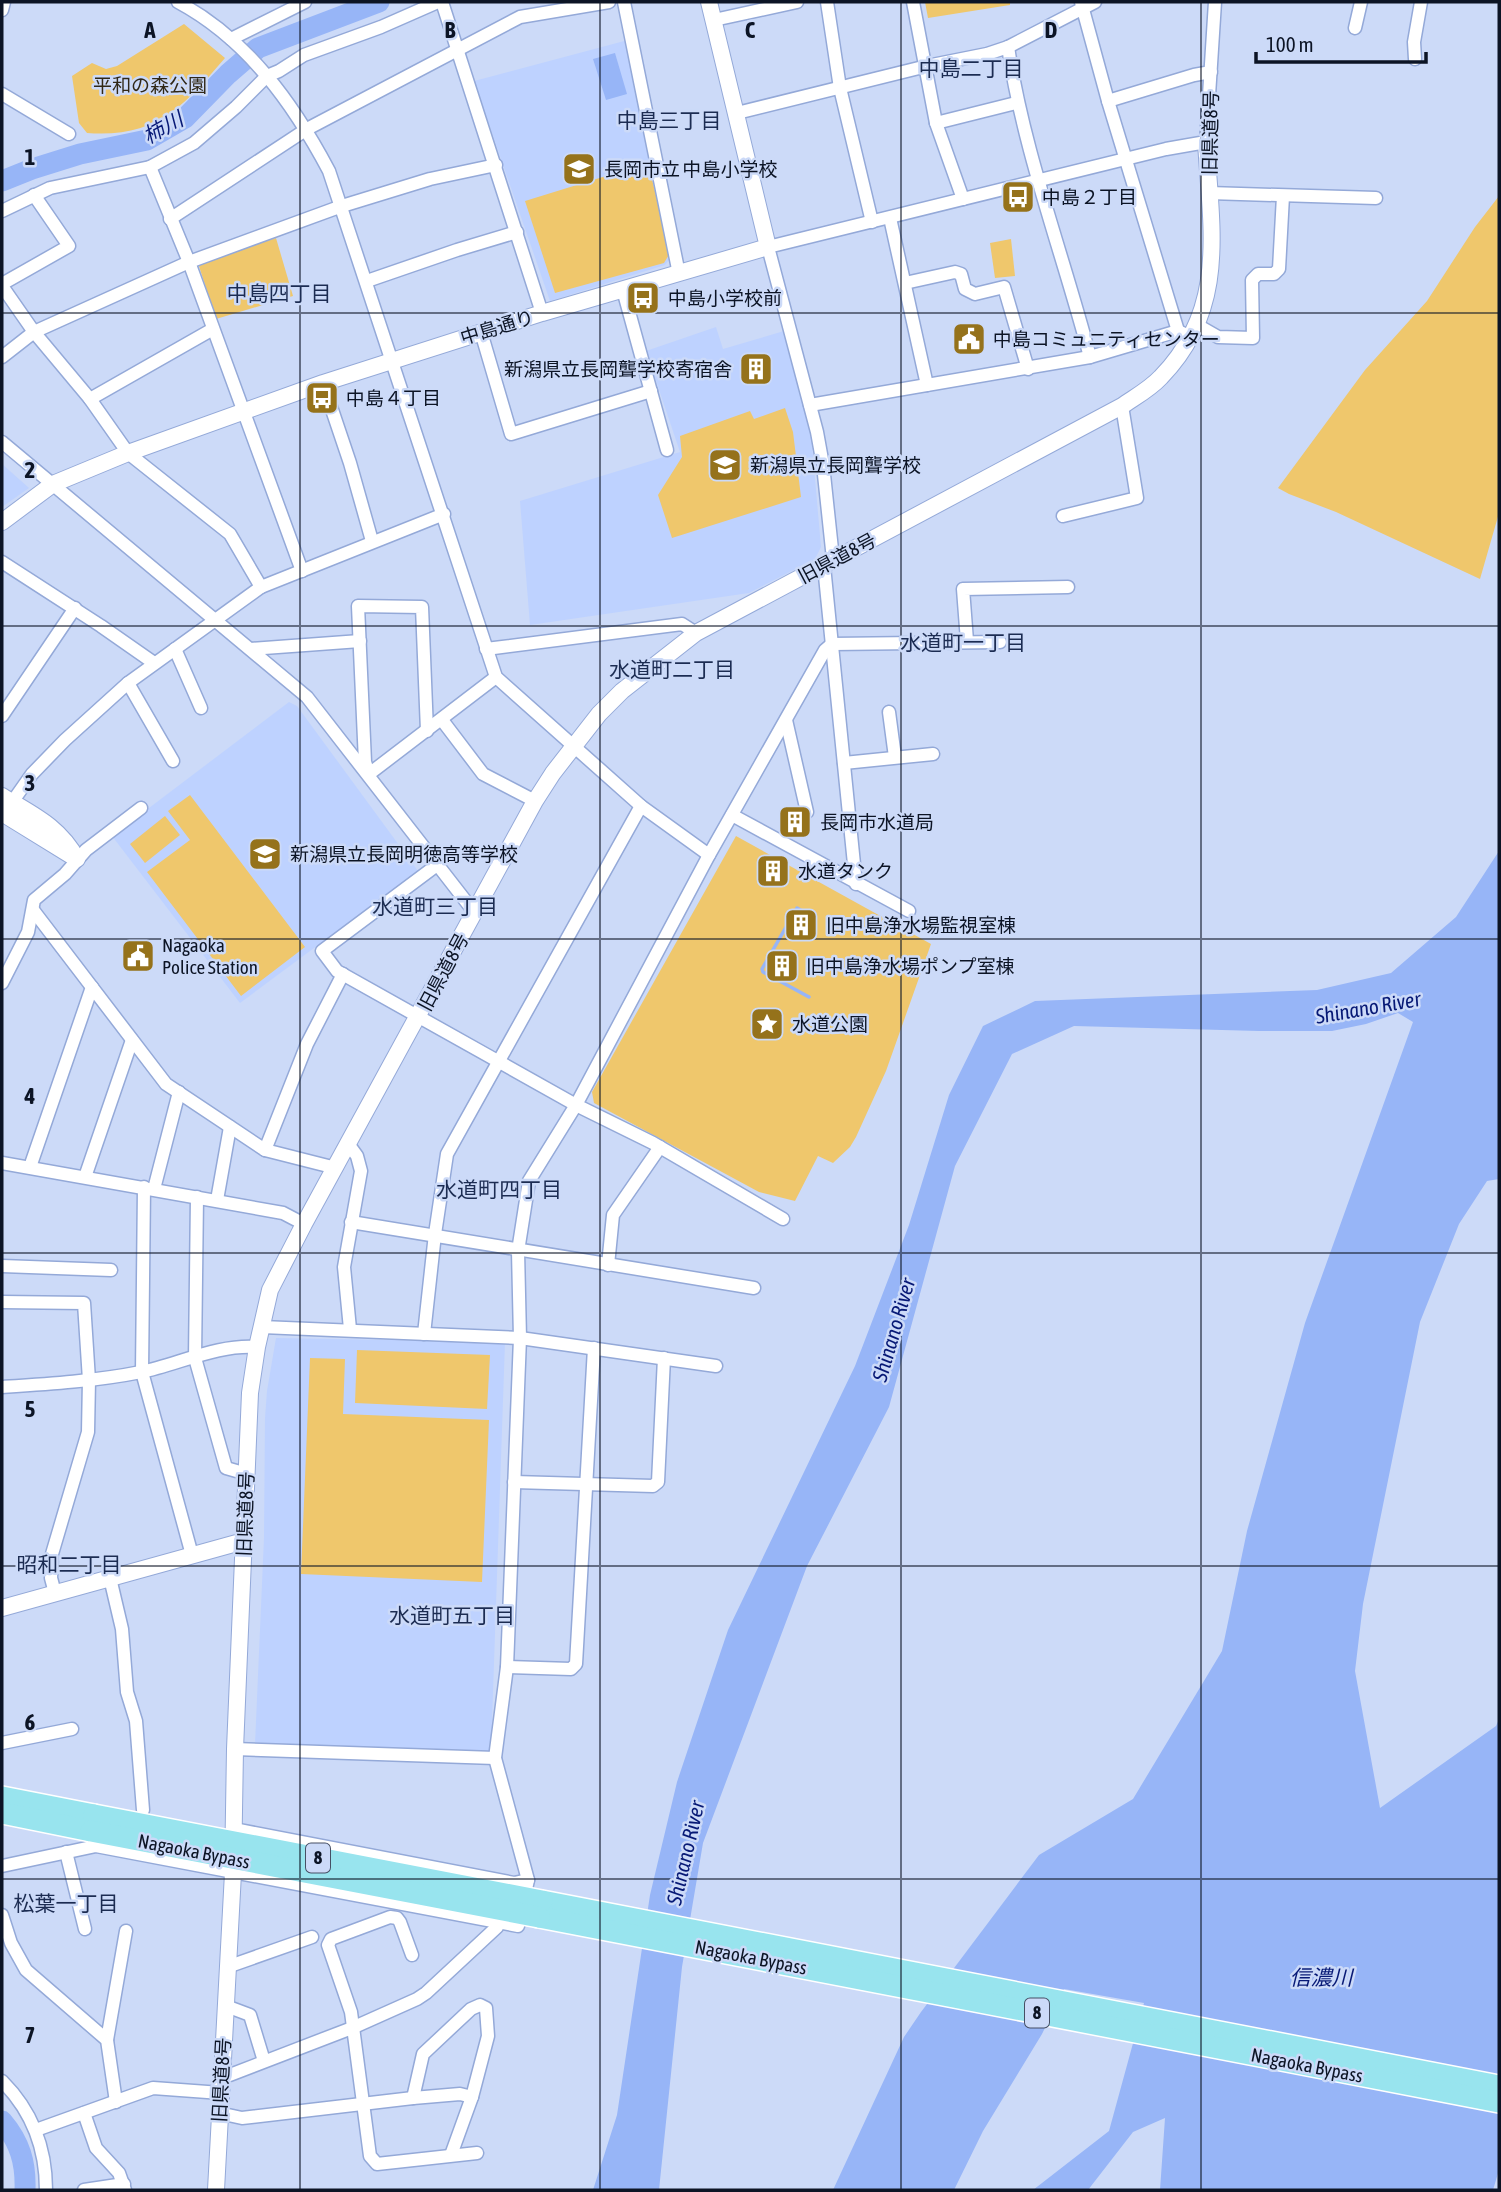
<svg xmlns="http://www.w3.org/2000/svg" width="1501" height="2192" font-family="'Asap Condensed','Noto Sans JP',sans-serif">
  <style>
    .built { fill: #bed2ff }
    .green { fill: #efc76c }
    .water { fill: #97b5f7 }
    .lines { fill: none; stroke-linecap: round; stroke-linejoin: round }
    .stream { stroke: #97b5f7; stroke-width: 3.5 }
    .river { stroke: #97b5f7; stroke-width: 21 }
    .minor-casing { stroke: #94a9d8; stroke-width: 15 }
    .tertiary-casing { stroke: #94a9d8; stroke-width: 18 }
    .trunk-casing { stroke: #fff; stroke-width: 24 }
    .minor { stroke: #fff; stroke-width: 12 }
    .tertiary { stroke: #fff; stroke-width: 16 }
    .trunk { stroke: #98e4ee; stroke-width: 21 }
    .trunk-bridge-casing { stroke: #fff; stroke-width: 24; stroke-linecap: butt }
    .trunk-bridge { stroke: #98e4ee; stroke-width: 21 }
    .grid { fill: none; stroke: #0c1425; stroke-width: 2; stroke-opacity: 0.55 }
    .labels { text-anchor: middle; stroke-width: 5; stroke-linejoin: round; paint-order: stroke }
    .shield { fill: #ccdaf8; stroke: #464f64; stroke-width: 2 }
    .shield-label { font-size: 18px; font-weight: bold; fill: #0c1425 }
    .park-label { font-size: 19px; fill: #302817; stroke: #ccdaf8 }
    .street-label { font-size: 19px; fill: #0c1425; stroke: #ccdaf8 }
    .poi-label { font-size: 19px; fill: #0c1425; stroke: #ccdaf8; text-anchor: start }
    .neighbourhood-label { font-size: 21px; fill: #1c2c52; stroke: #ccdaf8 }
    .water-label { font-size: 21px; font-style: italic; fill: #071976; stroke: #ccdaf8 }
    .grid-label { font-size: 23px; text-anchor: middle; font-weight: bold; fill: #0c1425; stroke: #ccdaf8; stroke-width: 5; stroke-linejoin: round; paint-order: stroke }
  </style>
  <rect width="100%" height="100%" fill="#ccdaf8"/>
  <g class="built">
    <path d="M 628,40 L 672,256 L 665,265 L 550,301 L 474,81 Z"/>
    <path d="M 716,327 L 723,349 L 784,331 L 811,433 L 821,547 L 815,559 L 749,593 L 530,625 L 520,501 L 680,452 L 646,351 Z"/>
    <path d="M 2,464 L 29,488 L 2,507 Z"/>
    <path d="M 289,702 L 297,706 L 418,871 L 240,1003 L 112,836 Z"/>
    <path d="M 276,1338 L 505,1342 L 491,1751 L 255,1744 L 264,1538 L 265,1418 L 267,1391 Z"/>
  </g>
  <g class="green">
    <path d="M 925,2 L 1010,2 L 1010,5 L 928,18 Z"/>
    <path d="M 184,24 L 225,58 C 183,107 156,138 87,133 L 79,123 L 72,76 L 92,63 L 106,69 L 117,66 Z"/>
    <path d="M 648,163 L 670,253 L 664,263 L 555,293 L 525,201 Z"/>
    <path d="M 1499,196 L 1499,513 L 1480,579 L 1336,512 L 1289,494 L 1278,488 L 1365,370 L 1427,301 L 1475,227 Z"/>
    <path d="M 276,238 L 293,296 L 216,319 L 198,263 Z"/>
    <path d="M 1011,239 L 1015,276 L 995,278 L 990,243 Z"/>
    <path d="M 785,408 L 793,432 L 801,497 L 672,538 L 658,495 L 682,457 L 680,436 L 750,411 L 754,419 Z"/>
    <path d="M 190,795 L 305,947 L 241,996 L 147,872 L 190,840 L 168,811 Z"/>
    <path d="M 165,816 L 180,835 L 145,863 L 130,844 Z"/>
    <path d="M 736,836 L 931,944 L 886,1071 L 856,1137 L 850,1147 L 833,1163 L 818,1156 L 795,1201 L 759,1192 L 594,1103 L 592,1092 Z"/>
    <path d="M 357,1350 L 490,1355 L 487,1409 L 355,1403 Z"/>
    <path d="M 310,1358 L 345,1359 L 343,1414 L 489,1420 L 482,1582 L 301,1574 Z"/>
  </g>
  <g class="water">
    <path d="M 615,53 L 627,94 L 606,100 L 593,59 Z"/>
    <path d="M 1499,851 L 1499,1179 L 1487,1181 L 1459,1224 L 1420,1322 L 1363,1604 L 1355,1671 L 1380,1808 L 1496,1726 L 1499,1719 L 1499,2170 L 1493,2190 L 1160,2190 L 1165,2118 L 1133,2132 L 1088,2190 L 1033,2190 L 1109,2131 L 1144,2003 L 1064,1989 L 1042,2034 L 983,2131 L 954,2190 L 833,2190 L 904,2037 L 921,2012 L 1039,1855 L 1133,1799 L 1222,1651 L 1247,1531 L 1305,1323 L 1413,1022 L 1398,1013 L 1366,1024 L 1332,1031 L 1259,1031 L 1074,1026 L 1012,1054 L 955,1166 L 889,1407 L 807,1566 L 703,1843 L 682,1967 L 659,2190 L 593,2190 L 617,2115 L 650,1895 L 677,1782 L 728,1630 L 855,1366 L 909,1225 L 949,1095 L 983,1026 L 1035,1001 L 1317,990 L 1391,973 L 1456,917 Z"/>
  </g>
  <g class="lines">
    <path class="stream" d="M 802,911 L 797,908 L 762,969 L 763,972 L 809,997"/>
    <g class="river">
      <path d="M 2,181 L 32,169 L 80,154 L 147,140 L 185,118 L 228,74 L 258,48 L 379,2"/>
      <path d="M 2,2121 C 20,2142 26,2163 25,2190"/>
    </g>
    <defs>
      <g id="minor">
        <path d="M 178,2 C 247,39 293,103 329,171 L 496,677 L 641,806 L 709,855"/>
        <path d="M 442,2 L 542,313"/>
        <path d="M 624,2 L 679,274"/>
        <path d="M 827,2 L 840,88 L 872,222"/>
        <path d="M 913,2 L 936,123 L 963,199"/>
        <path d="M 1081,2 L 1108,101 L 1178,331"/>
        <path d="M 2,10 L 4,2"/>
        <path d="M 714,20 L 797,2"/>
        <path d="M 1355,28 L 1361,2"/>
        <path d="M 231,39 L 305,2"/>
        <path d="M 1008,47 C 1024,153 1063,254 1090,357"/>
        <path d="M 1415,59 L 1414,42 L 1421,2"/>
        <path d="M 2,94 L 69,134"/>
        <path d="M 1108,101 L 1194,75 L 1211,72"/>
        <path d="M 737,113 L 927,66 L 987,54 L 1008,47 L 1095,2"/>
        <path d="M 936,123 L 1016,103"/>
        <path d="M 150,167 L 189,262 L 302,571"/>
        <path d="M 1209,193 L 1376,198"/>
        <path d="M 2,211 L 50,188 L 150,167 L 194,143 L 236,107 L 267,76 L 279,71 L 304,55 L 381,27 L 438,2"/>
        <path d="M 890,218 L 927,385"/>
        <path d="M 170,219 L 307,129 L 520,17 L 609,2"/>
        <path d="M 367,281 L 457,250 L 517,232"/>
        <path d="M 905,283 L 955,272 L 961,274 L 965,289 L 975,294 L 1004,287 L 1028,369"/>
        <path d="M 2,284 L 69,246 L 34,195"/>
        <path d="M 2,286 L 34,332 L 90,399 L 128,453 L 230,534 L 261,587"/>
        <path d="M 623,290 L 667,450"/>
        <path d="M 1197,325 L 1218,337 L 1253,338 L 1252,280 L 1258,274 L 1274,274 L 1279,269 L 1283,196"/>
        <path d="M 481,332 L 511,434 L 651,391"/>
        <path d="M 2,357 L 34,332 L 189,262 L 342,206 L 430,179 L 496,165"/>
        <path d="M 323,383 L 350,463 L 372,541"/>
        <path d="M 90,399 L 213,329"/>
        <path d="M 810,405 L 1090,357 L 1178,331 L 1191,337"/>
        <path d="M 2,442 L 307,697 L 475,913"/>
        <path d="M 1063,516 L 1137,498 L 1122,406"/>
        <path d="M 833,559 L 823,465 L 817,432 L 768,247 L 1166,149 L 1206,142 L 1215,2"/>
        <path d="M 2,562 L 101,626 L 154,663"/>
        <path d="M 824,566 L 856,884"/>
        <path d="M 967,641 L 963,589 L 1068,587"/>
        <path d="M 175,649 L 201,708"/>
        <path d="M 251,649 L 360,641"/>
        <path d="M 486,649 L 682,624 L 696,633"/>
        <path d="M 128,683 L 173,761"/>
        <path d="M 889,712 L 895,757"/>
        <path d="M 2,716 L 75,608"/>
        <path d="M 442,720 L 483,774 L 535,801"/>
        <path d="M 786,720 L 807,812"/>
        <path d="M 844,763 L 933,754"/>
        <path d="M 368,771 L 365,762 L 358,606 L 422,607 L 427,731"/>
        <path d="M 369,774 L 496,677"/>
        <path d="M 8,808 L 32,774 L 65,740 L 128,683 L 261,587 L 444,514"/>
        <path d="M 732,815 L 909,911"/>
        <path d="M 437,865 L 322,951 L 337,971 L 576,1105 L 653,1143 L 783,1219"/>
        <path d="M 33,910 L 166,1084 L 265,1150 L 336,1168"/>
        <path d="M 2,983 L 28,932 L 34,900 L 65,874 L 86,850 L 141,808"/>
        <path d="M 349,1145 L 357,1156 L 361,1171 L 344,1267 L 350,1329"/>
        <path d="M 265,1150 L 307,1044 L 343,974"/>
        <path d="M 2,1163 L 283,1213 L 304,1224"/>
        <path d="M 30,1167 L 92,987"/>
        <path d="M 85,1177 L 132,1040"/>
        <path d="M 144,1187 L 142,1372 L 192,1555"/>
        <path d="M 154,1189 L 179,1092"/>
        <path d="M 197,1197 L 195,1358 L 226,1468 L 247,1474"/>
        <path d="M 217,1200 L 230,1127"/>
        <path d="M 351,1222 L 754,1288"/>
        <path d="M 608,1265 L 613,1215 L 660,1147"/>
        <path d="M 2,1266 L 111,1270"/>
        <path d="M 2,1302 L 84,1303 L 89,1380 L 88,1432 L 52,1554 L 51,1578 L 55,1593"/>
        <path d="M 262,1327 L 520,1338 L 716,1366"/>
        <path d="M 424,1334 L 435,1234 L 447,1154 L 641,806"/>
        <path d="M 2,1387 C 48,1384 96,1381 141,1372 C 179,1364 218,1344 257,1347"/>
        <path d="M 514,1482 L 653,1486 L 658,1482 L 664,1358"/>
        <path d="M 110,1578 L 122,1629 L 127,1692 L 136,1721 L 143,1810"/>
        <path d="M 507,1667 L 571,1669 L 576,1664 L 594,1348"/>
        <path d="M 2,1743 L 72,1729"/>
        <path d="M 235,1749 L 495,1758"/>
        <path d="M 234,1829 L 514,1883 L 528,1880"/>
        <path d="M 66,1852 L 85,1929"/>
        <path d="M 2,1866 L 96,1846 L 518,1926 L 528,1880 L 495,1758 L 507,1667 L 520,1338 L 518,1251 L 529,1181 L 576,1105 L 709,855 L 825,650 L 832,644 L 1000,642"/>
        <path d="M 2,1915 L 11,1943 L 26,1970 L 107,2040 L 116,2102"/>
        <path d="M 412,1955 L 400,1922 L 397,1918 L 390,1917 L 331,1939 L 328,1945 L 351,2012 L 370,2156 L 377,2164 L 477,2153"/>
        <path d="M 227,1967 L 312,1937"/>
        <path d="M 226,2006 L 250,2015 L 264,2061"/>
        <path d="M 107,2040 L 126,1931"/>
        <path d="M 222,2078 L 352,2028 L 417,1999 L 426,1993 L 497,1927 L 499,1922"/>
        <path d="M 2,2081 C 32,2111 46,2147 46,2190"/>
        <path d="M 413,2098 L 423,2054 L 471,2009 L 480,2005 L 486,2008 L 488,2036 L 472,2097 L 451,2155"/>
        <path d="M 84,2113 L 96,2148 L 119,2173 L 125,2190"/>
        <path d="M 219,2113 L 242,2118 L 413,2098 L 460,2094 L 472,2097"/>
        <path d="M 36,2130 L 153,2088 L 221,2093"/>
        <path d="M 84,2190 L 124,2184"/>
      </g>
      <g id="tertiary">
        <path d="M 2,522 L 53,484 L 128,453 L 323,383 L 542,313 L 768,247 L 709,2"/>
        <path d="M 2,796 C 33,815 59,826 77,859"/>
        <path d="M 2,813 L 75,858"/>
        <path d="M 2,1608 L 244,1541"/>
        <path d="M 216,2190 L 233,1873 L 235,1749 L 250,1393 L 257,1347 L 270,1290 L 304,1224 L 535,801 L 553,773 L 599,714 L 622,691 L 696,633 L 1122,406 C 1135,397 1150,389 1161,377 C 1228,308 1211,229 1206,142"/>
      </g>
      <g id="trunk">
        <path d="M 2,1797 L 94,1815"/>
        <path d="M 2,1813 L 91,1831"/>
        <path d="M 542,1901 L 1499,2086"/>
        <path d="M 539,1917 L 1499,2102"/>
      </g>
    </defs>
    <use href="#minor" class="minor-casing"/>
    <use href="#tertiary" class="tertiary-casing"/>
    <use href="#trunk" class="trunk-casing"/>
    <use href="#minor" class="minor"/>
    <use href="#tertiary" class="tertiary"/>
    <use href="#trunk" class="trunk"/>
    <defs>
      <g id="trunk-bridge">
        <path d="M 94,1815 L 542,1901"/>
        <path d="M 91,1831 L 539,1917"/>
      </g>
    </defs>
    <use href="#trunk-bridge" class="trunk-bridge-casing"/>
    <use href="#trunk-bridge" class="trunk-bridge"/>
  </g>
  <path class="grid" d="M 300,2 L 300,2190M 600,2 L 600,2190M 901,2 L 901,2190M 1201,2 L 1201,2190M 2,313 L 1499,313M 2,626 L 1499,626M 2,939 L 1499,939M 2,1253 L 1499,1253M 2,1566 L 1499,1566M 2,1879 L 1499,1879"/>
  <defs>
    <symbol id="school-square" viewBox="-11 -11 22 22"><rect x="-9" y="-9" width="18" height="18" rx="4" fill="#95721b" stroke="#ccdaf8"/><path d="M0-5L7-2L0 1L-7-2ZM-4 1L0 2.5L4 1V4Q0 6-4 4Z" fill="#fff"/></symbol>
    <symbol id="bus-square" viewBox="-11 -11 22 22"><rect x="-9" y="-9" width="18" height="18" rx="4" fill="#95721b" stroke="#ccdaf8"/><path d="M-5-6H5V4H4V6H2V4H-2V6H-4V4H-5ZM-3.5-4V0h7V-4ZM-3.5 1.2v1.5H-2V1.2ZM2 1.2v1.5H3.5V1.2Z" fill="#fff"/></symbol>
    <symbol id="civic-square" viewBox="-11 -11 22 22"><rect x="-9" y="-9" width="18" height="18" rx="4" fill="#95721b" stroke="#ccdaf8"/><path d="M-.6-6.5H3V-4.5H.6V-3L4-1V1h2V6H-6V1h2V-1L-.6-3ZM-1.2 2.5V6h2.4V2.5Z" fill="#fff"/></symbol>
    <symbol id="building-square" viewBox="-11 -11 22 22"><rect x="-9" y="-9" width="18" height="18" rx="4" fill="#95721b" stroke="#ccdaf8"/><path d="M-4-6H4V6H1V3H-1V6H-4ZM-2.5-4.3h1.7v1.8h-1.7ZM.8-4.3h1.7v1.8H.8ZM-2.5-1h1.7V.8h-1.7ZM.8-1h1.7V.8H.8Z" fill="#fff"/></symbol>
    <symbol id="sight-square" viewBox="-11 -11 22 22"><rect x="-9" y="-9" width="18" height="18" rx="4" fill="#95721b" stroke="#ccdaf8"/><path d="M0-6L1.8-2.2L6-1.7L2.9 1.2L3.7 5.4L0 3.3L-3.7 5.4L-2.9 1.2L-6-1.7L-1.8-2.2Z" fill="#fff"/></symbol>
  </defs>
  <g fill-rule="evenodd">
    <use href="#school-square" x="560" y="150" width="38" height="38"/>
    <use href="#bus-square" x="999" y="178" width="38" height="38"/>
    <use href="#bus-square" x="624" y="279" width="38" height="38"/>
    <use href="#civic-square" x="950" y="320" width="38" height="38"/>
    <use href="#building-square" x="737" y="350" width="38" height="38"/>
    <use href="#bus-square" x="303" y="379" width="38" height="38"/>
    <use href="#school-square" x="706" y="446" width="38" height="38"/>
    <use href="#building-square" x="776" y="803" width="38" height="38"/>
    <use href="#school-square" x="246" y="835" width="38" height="38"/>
    <use href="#building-square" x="754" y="852" width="38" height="38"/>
    <use href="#building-square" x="782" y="906" width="38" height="38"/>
    <use href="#civic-square" x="119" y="937" width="38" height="38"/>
    <use href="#building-square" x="763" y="947" width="38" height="38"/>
    <use href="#sight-square" x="748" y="1005" width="38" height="38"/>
  </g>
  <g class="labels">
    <g class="shield">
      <rect x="306" y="1843.5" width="24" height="29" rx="5"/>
      <rect x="1025" y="1998.5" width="24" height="29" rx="5"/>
    </g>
    <g class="shield-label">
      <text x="318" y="1864">8</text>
      <text x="1037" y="2019">8</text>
    </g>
    <g class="park-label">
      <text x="150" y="92">平和の森公園</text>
    </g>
    <g class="street-label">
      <text transform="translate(1210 133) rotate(-89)" y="7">旧県道8号</text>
      <text transform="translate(497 327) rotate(-17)" y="7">中島通り</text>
      <text transform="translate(837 558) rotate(-28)" y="7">旧県道8号</text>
      <text transform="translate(443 972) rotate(-62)" y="7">旧県道8号</text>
      <text transform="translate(245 1514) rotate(-88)" y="7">旧県道8号</text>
      <text transform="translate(194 1851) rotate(11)" y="7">Nagaoka Bypass</text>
      <text transform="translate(751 1957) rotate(11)" y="7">Nagaoka Bypass</text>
      <text transform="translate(1307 2065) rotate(11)" y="7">Nagaoka Bypass</text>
      <text transform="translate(221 2080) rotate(-87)" y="7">旧県道8号</text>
    </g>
    <g class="poi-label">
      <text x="604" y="176">長岡市立 中島小学校</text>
      <text x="1042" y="204">中島２丁目</text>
      <text x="668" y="305">中島小学校前</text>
      <text x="993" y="346">中島コミュニティセンター</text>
      <text x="732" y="376" text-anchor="end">新潟県立長岡聾学校寄宿舎</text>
      <text x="346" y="405">中島４丁目</text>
      <text x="750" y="472">新潟県立長岡聾学校</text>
      <text x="820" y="829">長岡市水道局</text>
      <text x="290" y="861">新潟県立長岡明徳高等学校</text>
      <text x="798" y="878">水道タンク</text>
      <text x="826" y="932">旧中島浄水場監視室棟</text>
      <text x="162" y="952">Nagaoka<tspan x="162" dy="22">Police Station</tspan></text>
      <text x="806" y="973">旧中島浄水場ポンプ室棟</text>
      <text x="792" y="1031">水道公園</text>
    </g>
    <g class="neighbourhood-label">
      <text x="971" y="76">中島二丁目</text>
      <text x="669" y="128">中島三丁目</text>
      <text x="279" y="301">中島四丁目</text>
      <text x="963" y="650">水道町一丁目</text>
      <text x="672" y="677">水道町二丁目</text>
      <text x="435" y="914">水道町三丁目</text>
      <text x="499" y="1197">水道町四丁目</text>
      <text x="69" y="1572">昭和二丁目</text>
      <text x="452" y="1623">水道町五丁目</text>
      <text x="66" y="1911">松葉一丁目</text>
    </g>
    <g class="water-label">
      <text transform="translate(163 128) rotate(-29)" y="7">柿川</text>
      <text transform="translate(1368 1008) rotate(-10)" y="7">Shinano River</text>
      <text transform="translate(894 1330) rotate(-74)" y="7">Shinano River</text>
      <text transform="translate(686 1853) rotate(-77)" y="7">Shinano River</text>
      <text x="1321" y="1985">信濃川</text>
    </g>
  </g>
  <g class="grid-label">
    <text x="150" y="38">A</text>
    <text x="450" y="38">B</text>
    <text x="750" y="38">C</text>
    <text x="1051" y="38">D</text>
    <text x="30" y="165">1</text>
    <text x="30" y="478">2</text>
    <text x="30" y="791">3</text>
    <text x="30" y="1104">4</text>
    <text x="30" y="1417">5</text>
    <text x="30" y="1730">6</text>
    <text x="30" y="2043">7</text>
  </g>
  <rect width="1501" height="2192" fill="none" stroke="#0c1425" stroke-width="7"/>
  <path d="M1256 52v10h170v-10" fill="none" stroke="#0c1425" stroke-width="3.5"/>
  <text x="1266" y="52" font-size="21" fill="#0c1425" stroke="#ccdaf8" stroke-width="5" paint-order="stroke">100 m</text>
</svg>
